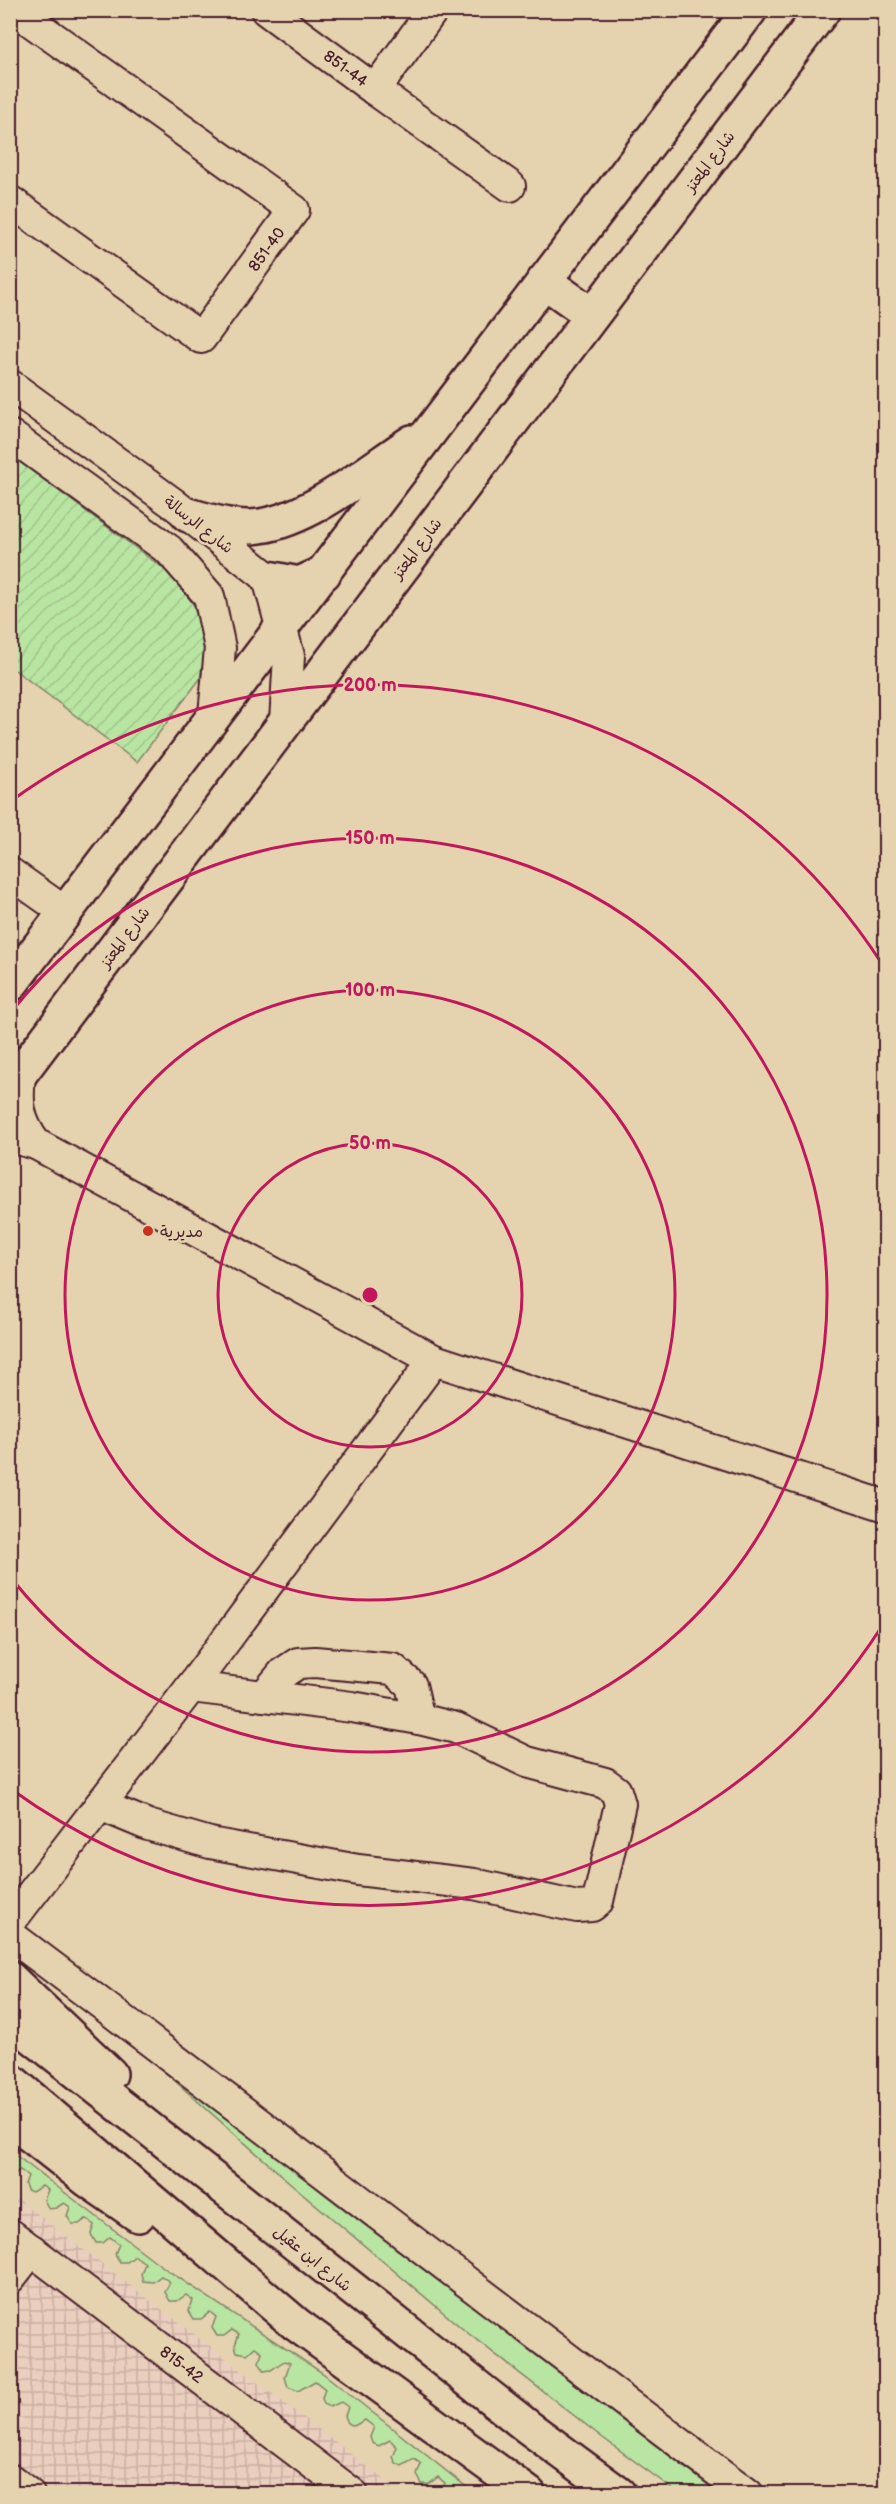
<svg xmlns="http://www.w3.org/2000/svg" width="896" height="2504" font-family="'Balsamiq Sans','Playpen Sans Arabic',sans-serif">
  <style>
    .industrial { fill: url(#industrial-grid) }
    .grass { fill: #b9e5a2; stroke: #828266; stroke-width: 1.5 }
    .garden { fill: url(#garden-furrows); stroke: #828266; stroke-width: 1.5 }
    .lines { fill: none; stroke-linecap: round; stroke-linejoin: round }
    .minor-casing { stroke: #4a1f2b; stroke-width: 34 }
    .major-casing { stroke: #4a1f2b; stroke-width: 38 }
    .minor { stroke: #e5d3b0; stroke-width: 30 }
    .major { stroke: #e5d3b0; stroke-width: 33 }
    .ring { fill: none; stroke: #c2185b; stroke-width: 3 }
    .poi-dot { fill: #c8321e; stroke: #e5d3b0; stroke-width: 2 }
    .labels { text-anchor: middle; stroke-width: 5; stroke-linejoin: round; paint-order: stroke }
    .street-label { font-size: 16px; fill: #4a1f2b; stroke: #e5d3b0 }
    .poi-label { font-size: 16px; fill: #4a1f2b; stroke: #e5d3b0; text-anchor: start }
    .centre { fill: #c2185b; stroke: #e5d3b0; stroke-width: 3 }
    .ring-label { font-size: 18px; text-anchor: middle; font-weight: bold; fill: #c2185b; stroke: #e5d3b0; stroke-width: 5; stroke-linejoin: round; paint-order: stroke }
  </style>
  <defs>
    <pattern id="industrial-grid" width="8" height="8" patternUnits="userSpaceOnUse" patternTransform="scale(1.5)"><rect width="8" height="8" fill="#eacebe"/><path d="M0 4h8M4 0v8" fill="none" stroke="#cab0a3"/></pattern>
    <pattern id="garden-furrows" width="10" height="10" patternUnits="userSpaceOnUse" patternTransform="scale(1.5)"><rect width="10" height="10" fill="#b9e5a2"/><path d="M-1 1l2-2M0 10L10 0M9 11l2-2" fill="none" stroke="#a1c48c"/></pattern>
  </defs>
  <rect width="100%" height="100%" fill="#e5d3b0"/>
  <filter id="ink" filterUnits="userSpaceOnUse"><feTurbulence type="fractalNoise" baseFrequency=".0167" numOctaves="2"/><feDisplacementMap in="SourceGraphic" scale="12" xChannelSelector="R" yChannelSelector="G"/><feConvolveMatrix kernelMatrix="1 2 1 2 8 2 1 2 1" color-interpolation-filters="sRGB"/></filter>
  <g filter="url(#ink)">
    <path class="industrial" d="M 11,2194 L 402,2493 L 11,2493 Z"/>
    <g class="grass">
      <path d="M 106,2020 L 730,2493 L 678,2493 L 603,2438 L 464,2330 L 288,2181 Z"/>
      <path d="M 10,2151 L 167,2270 L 324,2374 L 474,2493 L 441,2493 L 445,2483 L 438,2477 L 429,2484 L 422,2484 L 417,2475 L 421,2464 L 414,2459 L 402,2466 L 396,2463 L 393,2457 L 397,2447 L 390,2440 L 379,2446 L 372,2443 L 370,2437 L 374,2427 L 365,2420 L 354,2426 L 348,2423 L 345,2416 L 348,2407 L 341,2402 L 330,2407 L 324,2404 L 322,2398 L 325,2389 L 315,2381 L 298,2391 L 288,2387 L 285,2377 L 290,2363 L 284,2361 L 271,2370 L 264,2371 L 259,2362 L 262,2352 L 255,2347 L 247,2354 L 237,2352 L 235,2345 L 239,2334 L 232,2330 L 224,2336 L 217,2336 L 212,2328 L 216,2317 L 210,2312 L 201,2319 L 194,2319 L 189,2311 L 193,2300 L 186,2295 L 177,2301 L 170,2301 L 165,2292 L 170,2282 L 161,2276 L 153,2282 L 143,2281 L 141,2274 L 145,2263 L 135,2256 L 127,2262 L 120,2262 L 115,2254 L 119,2244 L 110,2237 L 103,2243 L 96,2243 L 91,2234 L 94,2225 L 86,2219 L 79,2224 L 72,2224 L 67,2216 L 70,2207 L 64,2203 L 56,2208 L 49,2209 L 44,2200 L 48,2190 L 42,2186 L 32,2192 L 27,2190 L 25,2184 L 28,2176 L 20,2170 L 11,2176 Z"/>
    </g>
    <path class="garden" d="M 10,455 L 171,574 L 202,616 L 206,648 L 200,679 L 137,762 L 11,667 Z"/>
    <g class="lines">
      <defs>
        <g id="minor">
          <path d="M 266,10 L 375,90 L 433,10"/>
          <path d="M 375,90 L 510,186"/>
          <path d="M 10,201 L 201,338 L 294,210 L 15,10"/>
          <path d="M 10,385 L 174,504 L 268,578 L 289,656 L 285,722"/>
          <path d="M 10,435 L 169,550 L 209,596 L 220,648 L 214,715"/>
          <path d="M 10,873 L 65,912"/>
          <path d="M 20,1075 C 17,1104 18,1120 36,1144"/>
          <path d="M 10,1137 L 36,1144 L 434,1360 L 886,1506"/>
          <path d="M 264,1696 L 283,1673 L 298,1663 L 315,1662 L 393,1669 L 411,1685 L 419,1719"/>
          <path d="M 100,1805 L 148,1825 L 210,1843 L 358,1870 L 474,1884 L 577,1907 L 592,1906 L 598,1901 L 620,1804 L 616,1791 L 605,1783 L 527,1762 L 456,1728 L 419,1719 L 352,1707 L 191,1687"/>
          <path d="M 10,1922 L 191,1687 L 434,1360"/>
          <path d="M 10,1935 C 257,2120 500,2310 748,2494"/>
          <path d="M 10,2234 L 353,2494"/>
          <path d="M 10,2278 L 32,2250"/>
          <path d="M 10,2479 L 29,2494"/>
        </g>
        <g id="major">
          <path d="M 544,281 L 592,315"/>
          <path d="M 188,515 C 210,521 237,530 260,526 C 311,519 369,470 412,442"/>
          <path d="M 268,578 L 299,584 L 324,573"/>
          <path d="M 10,985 L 750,10"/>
          <path d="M 10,1087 L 823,10"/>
          <path d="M 10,1979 L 110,2074"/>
          <path d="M 10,2019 L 528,2427 L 619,2494"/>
          <path d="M 10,2080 L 296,2324 L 529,2494"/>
          <path d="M 10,2119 L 89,2181 L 138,2215"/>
        </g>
      </defs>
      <use href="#minor" class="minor-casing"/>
      <use href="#major" class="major-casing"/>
      <use href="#minor" class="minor"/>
      <use href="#major" class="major"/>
    </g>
  </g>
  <g class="ring">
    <circle cx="370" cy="1295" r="152"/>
    <circle cx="370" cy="1295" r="305"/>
    <path d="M12 1011A457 457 0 1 1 12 1579"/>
    <path d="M884 1623A610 610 0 0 1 11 1789M11 801A610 610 0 0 1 884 967"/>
  </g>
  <circle class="poi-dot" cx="148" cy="1231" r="6"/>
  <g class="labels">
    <g class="street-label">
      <text transform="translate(346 68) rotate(36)" y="6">851-44</text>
      <text transform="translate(709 161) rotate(-53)" y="6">شارع المعتز</text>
      <text transform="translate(266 249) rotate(-54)" y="6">851-40</text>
      <text transform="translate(199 524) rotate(38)" y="6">شارع الرسالة</text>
      <text transform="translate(416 548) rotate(-53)" y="6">شارع المعتز</text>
      <text transform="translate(124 937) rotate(-53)" y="6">شارع المعتز</text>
      <text transform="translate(313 2258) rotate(39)" y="6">شارع ابن عقيل</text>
      <text transform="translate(182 2364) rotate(37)" y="6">815-42</text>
    </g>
    <g class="poi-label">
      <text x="160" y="1237">مديرية</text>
    </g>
  </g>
  <circle cx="370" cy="1295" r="9" class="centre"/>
  <g class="ring-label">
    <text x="370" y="691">200 m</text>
    <text x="370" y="844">150 m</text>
    <text x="370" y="996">100 m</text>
    <text x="370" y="1149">50 m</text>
  </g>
  <rect width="896" height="2504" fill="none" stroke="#e5d3b0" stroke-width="36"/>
  <rect x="18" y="18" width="860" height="2468" fill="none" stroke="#4a1f2b" stroke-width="2" filter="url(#ink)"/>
</svg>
